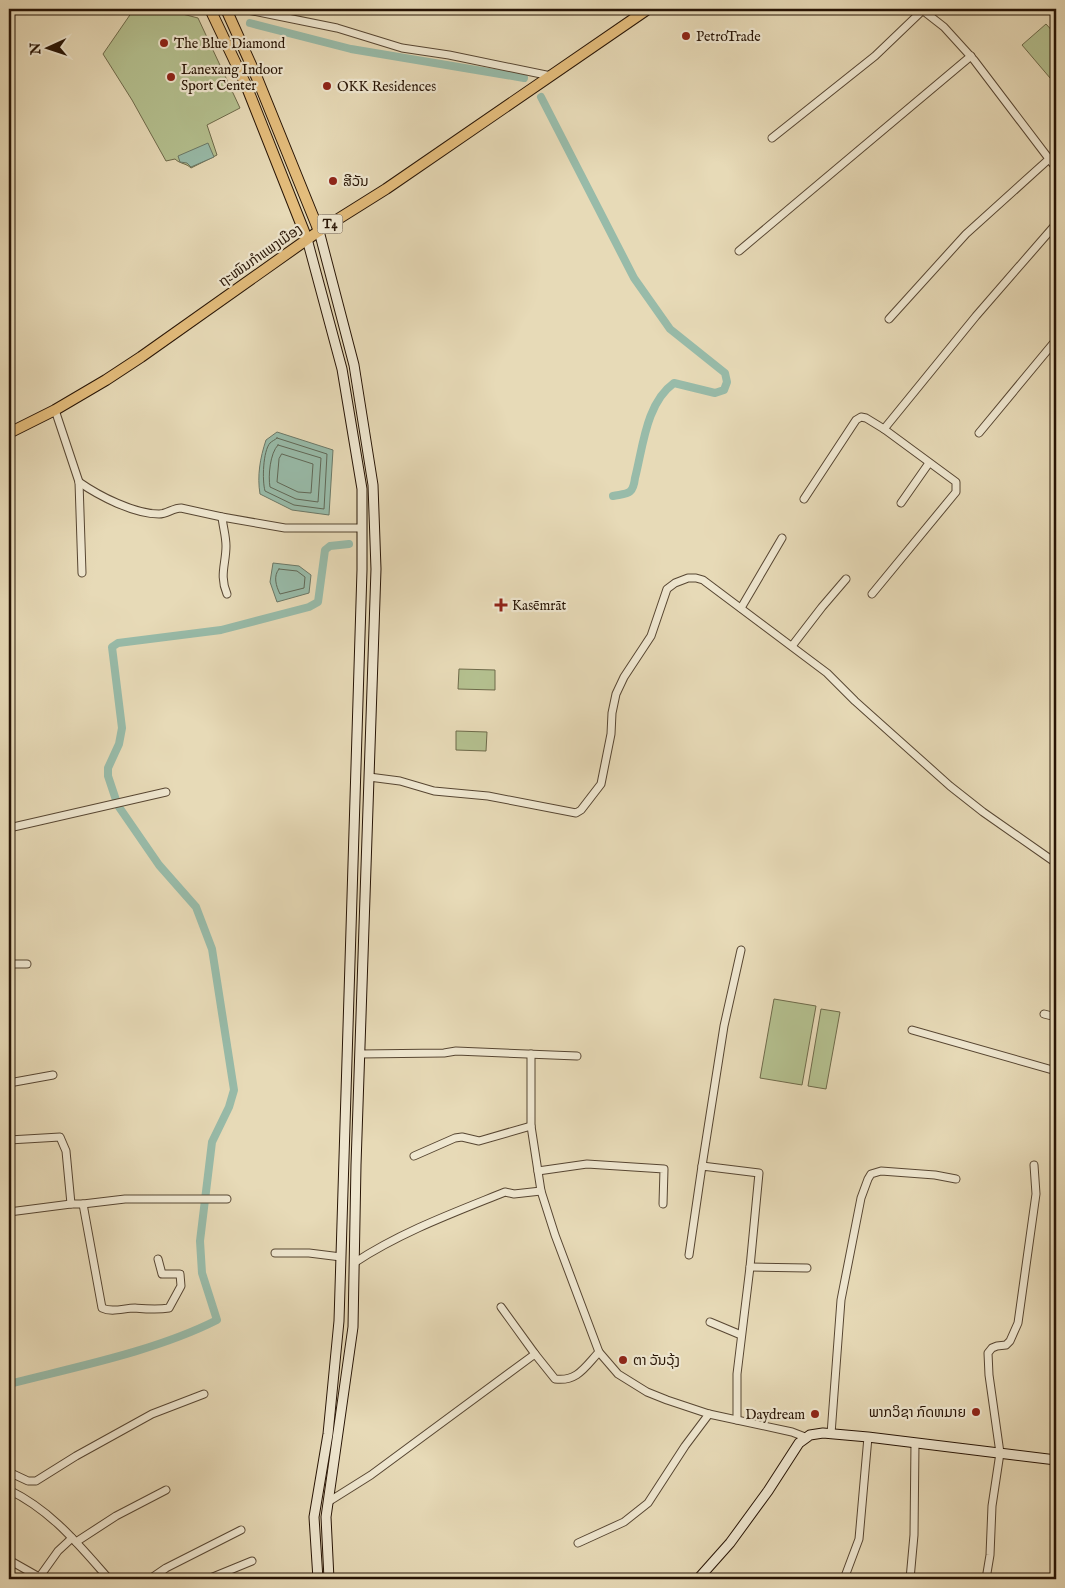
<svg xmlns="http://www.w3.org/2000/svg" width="1065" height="1588" font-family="'IM FELL English','Noto Sans Lao',serif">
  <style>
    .green { fill: #b4c08f; stroke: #6e6a4a }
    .water { fill: #98bba9; stroke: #6b7867 }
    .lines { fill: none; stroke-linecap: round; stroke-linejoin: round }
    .shore { stroke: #606857; stroke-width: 1 }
    .canal { stroke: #98bba9; stroke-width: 8 }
    .street-casing { stroke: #574632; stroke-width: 9 }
    .secondary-casing { stroke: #271405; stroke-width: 11 }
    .primary-casing { stroke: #271405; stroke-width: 12 }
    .street { stroke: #efe7d0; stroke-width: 7 }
    .secondary { stroke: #efe7d0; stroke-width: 9 }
    .primary { stroke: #e4bd7c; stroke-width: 10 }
    .poi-dot { fill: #8f2418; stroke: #efe7d0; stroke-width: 2 }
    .labels { text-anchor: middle; stroke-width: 4.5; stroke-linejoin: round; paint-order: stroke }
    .shield { fill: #efe7d0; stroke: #635342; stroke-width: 1 }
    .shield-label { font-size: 12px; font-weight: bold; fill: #271405 }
    .poi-label { font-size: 14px; fill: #271405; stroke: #efe7d0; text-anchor: start }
    .street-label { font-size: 14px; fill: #271405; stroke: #efe7d0 }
  </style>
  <rect width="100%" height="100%" fill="#e7dab7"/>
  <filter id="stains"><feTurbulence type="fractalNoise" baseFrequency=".004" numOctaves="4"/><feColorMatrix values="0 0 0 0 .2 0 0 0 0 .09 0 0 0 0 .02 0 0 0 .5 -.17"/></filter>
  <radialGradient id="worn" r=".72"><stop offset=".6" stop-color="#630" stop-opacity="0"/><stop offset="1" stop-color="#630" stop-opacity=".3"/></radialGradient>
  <g class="green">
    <path d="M 134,9 L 163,9 L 198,18 L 240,108 L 207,125 L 217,155 L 191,168 C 186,163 180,164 175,159 L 166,161 L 132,100 L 103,54 Z"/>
    <path d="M 1046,24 L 1056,35 L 1056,85 L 1022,45 Z"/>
    <path d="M 459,669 L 495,670 L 495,690 L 458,689 Z"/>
    <path d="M 456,731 L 487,732 L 486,751 L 456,750 Z"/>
    <path d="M 774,999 L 816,1006 L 802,1085 L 760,1078 Z"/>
    <path d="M 821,1009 L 840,1012 L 826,1089 L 808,1086 Z"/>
  </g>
  <g class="water">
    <path d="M 208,143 L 214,157 L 191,167 L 187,163 L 180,162 L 178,156 Z"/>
    <path d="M 277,432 L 333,450 L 329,515 L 292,510 L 260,494 C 257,476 260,458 266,440 Z"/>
    <path d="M 273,563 L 299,566 L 311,575 L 309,593 L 277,602 L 270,582 Z"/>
  </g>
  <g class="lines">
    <g class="shore">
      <path d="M 277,438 L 327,454 L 324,509 L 294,505 L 265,491 C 262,480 263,451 270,443 C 272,441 275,440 277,438 Z"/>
      <path d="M 278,445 L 321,458 L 318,502 L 296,499 L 270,487 C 268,476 270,453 278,445 Z"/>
      <path d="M 282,454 L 313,464 L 311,493 L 298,492 L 277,482 L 279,459 Z"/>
      <path d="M 279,569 L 297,571 L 305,577 L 304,588 L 280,594 C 276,586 273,576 279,569 Z"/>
    </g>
    <g class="canal">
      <path d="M 250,23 L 351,49 L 524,78"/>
      <path d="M 541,97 L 634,278 L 670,329 L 725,373 L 727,382 L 724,390 L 715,393 L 674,383 C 646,403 643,447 635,478 C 633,495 628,493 613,496"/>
      <path d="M 116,800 L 108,776 L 108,768 L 119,744 L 122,728 L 112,647 L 118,643 L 221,630 L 309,607 L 318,602 L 325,550 L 330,546 L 349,544"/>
      <path d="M 9,1384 C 75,1367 156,1351 217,1320 L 202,1273 L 200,1241 L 212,1142 L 229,1107 L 234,1090 L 212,949 L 196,907 L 159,865 L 119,807"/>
    </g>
    <defs>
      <g id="street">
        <path d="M 921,9 L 944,27 L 974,60 L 1056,168"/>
        <path d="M 227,11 L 248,10 L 337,28 L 402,48 L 449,55 L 551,76"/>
        <path d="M 772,138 L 875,56 L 923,10"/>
        <path d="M 739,251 L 971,56"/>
        <path d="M 889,319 L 966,234 L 1049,159"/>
        <path d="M 55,410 L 79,482 L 82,573"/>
        <path d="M 884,429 L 976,316 L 1056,224"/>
        <path d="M 979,433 L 1056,340"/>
        <path d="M 79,482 C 99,496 134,514 159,514 C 167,514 173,508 181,508 L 222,517 L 285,528 L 362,528"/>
        <path d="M 804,499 L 856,420 L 861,417 L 866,418 L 884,429 L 956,482 L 956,492 L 872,594"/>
        <path d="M 901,503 L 929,463"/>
        <path d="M 222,517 C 223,527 226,536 226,546 C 226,564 219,575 227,594"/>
        <path d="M 741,608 L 782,538"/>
        <path d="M 792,646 L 822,607 L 846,579"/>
        <path d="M 369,777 L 400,781 L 434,791 L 488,796 L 576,813 L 581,810 L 601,784 L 611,734 L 612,713 L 616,694 L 624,677 L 651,636 L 667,589 L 675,583 L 688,578 L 696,578 L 703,580 L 827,673 L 855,701 L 950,786 L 983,812 L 1056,863"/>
        <path d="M 9,828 L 166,792"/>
        <path d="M 9,893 L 10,892"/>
        <path d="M 9,964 L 27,964"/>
        <path d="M 1044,1014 L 1056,1017"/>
        <path d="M 912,1030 L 1056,1071"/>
        <path d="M 9,1052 L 10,1052"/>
        <path d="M 360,1054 L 444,1053 L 456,1051 L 577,1056"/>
        <path d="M 531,1054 L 531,1126 L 541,1191 L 555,1235 L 599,1352 L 618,1374 L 647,1392 L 667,1400 L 709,1414 L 792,1432 L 805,1437"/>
        <path d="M 9,1083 L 53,1075"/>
        <path d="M 9,1140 L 60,1137 L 66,1151 L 71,1204"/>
        <path d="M 414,1156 L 455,1138 L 462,1137 L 479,1141 L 531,1126"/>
        <path d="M 702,1166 L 724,1026 L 741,950"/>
        <path d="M 538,1171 L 587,1164 L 664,1169 L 663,1204"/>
        <path d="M 83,1204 L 102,1308 C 112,1313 124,1308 135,1308 C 147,1309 157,1310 169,1308 L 181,1286 L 180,1274 L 162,1274 L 158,1259"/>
        <path d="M 9,1212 L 71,1204 L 83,1204 L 125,1199 L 227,1199"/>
        <path d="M 275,1253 L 309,1253 L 341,1257"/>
        <path d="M 689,1255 L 702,1166 L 759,1173 L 750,1267 L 737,1374 L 737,1420"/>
        <path d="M 354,1263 C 401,1232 453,1213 505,1192 L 514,1194 L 541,1191"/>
        <path d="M 750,1267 L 807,1268"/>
        <path d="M 501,1307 L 535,1354"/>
        <path d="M 710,1322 L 741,1335"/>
        <path d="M 831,1434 L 841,1300 L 861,1198 L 868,1179 L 871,1174 L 881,1171 L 935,1175 L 956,1179"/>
        <path d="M 9,1474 L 13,1474 L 28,1481 L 36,1481 L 76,1456 L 152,1414 L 204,1394"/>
        <path d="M 9,1490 C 52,1511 78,1544 109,1579"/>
        <path d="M 328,1502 L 371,1475 L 535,1354 L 555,1379 C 577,1382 585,1367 599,1352"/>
        <path d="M 76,1542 L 116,1516 L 166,1490"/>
        <path d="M 578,1543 L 624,1522 L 648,1503 L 685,1446 L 709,1414"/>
        <path d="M 9,1560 L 39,1577"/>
        <path d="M 38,1579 L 58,1551 L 72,1538"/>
        <path d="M 150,1579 L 166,1568 L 241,1530"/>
        <path d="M 208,1579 L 252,1561"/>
        <path d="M 844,1579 L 859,1539 L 868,1437"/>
        <path d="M 910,1579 L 914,1535 L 915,1443"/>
        <path d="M 986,1579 L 990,1555 L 992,1506 L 1000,1453 L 989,1375 L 988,1353 L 992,1348 L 997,1346 L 1006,1345 L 1010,1341 L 1018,1323 L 1036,1194 L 1034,1165"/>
      </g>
      <g id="secondary">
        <path d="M 319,231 L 354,365 L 373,485 L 376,569 L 356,1165 L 353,1327 L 326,1517 L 329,1579"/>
        <path d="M 307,239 L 342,369 L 362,489 L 362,570 L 339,1321 L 328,1434 L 314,1517 L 318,1579"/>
        <path d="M 698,1579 L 730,1543 L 768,1491 L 799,1443 L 810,1435 L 823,1433 L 868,1437 L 1056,1460"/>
      </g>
      <g id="primary">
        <path d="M 210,9 L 246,85 L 307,239"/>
        <path d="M 226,9 L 257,78 L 319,231"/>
        <path d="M 9,433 L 55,410 L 106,380 L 141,357 L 319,231 L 386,189 L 648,9"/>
      </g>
    </defs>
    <use href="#street" class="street-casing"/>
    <use href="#secondary" class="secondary-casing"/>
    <use href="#primary" class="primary-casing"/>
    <use href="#street" class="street"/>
    <use href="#secondary" class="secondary"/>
    <use href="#primary" class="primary"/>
  </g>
  <g class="poi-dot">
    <circle cx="686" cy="36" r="5"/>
    <circle cx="164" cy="43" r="5"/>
    <circle cx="171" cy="77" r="5"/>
    <circle cx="327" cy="86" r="5"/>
    <circle cx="333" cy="181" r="5"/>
    <path d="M498.5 597.5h5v5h5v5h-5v5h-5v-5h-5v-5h5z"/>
    <circle cx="623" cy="1360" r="5"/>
    <circle cx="976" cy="1412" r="5"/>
    <circle cx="815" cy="1414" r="5"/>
  </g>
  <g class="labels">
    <rect class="shield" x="317.5" y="214.5" width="25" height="19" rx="4"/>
    <g class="shield-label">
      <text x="330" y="228">T4</text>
    </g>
    <g class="poi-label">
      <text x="696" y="41">PetroTrade</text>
      <text x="174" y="48">The Blue Diamond</text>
      <text x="181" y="74">Lanexang Indoor<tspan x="181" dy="16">Sport Center</tspan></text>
      <text x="337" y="91">OKK Residences</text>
      <text x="343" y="186">ສີວັນ</text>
      <text x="512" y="610">Kasēmrāt</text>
      <text x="633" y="1365">ຕາ ວັນວຸ້ງ</text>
      <text x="966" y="1417" text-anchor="end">ພາກວິຊາ ກົດຫມາຍ</text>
      <text x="805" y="1419" text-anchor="end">Daydream</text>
    </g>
    <g class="street-label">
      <text transform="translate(260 255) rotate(-35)" y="5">ຖະໜົນກຳແພງເມືອງ</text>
    </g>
  </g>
  <rect width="1065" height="1588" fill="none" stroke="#e7dab7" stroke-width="30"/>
  <rect x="10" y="10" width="1045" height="1568" fill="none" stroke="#271405" stroke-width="2.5"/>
  <rect x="15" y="15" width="1035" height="1558" fill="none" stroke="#271405"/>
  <g transform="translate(48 48) rotate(267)" stroke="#efe7d0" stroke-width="4" paint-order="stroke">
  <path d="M0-4L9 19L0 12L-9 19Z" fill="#271405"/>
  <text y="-8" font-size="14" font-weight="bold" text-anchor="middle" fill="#271405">N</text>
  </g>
  <rect width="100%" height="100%" filter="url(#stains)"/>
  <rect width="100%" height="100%" fill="url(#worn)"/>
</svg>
